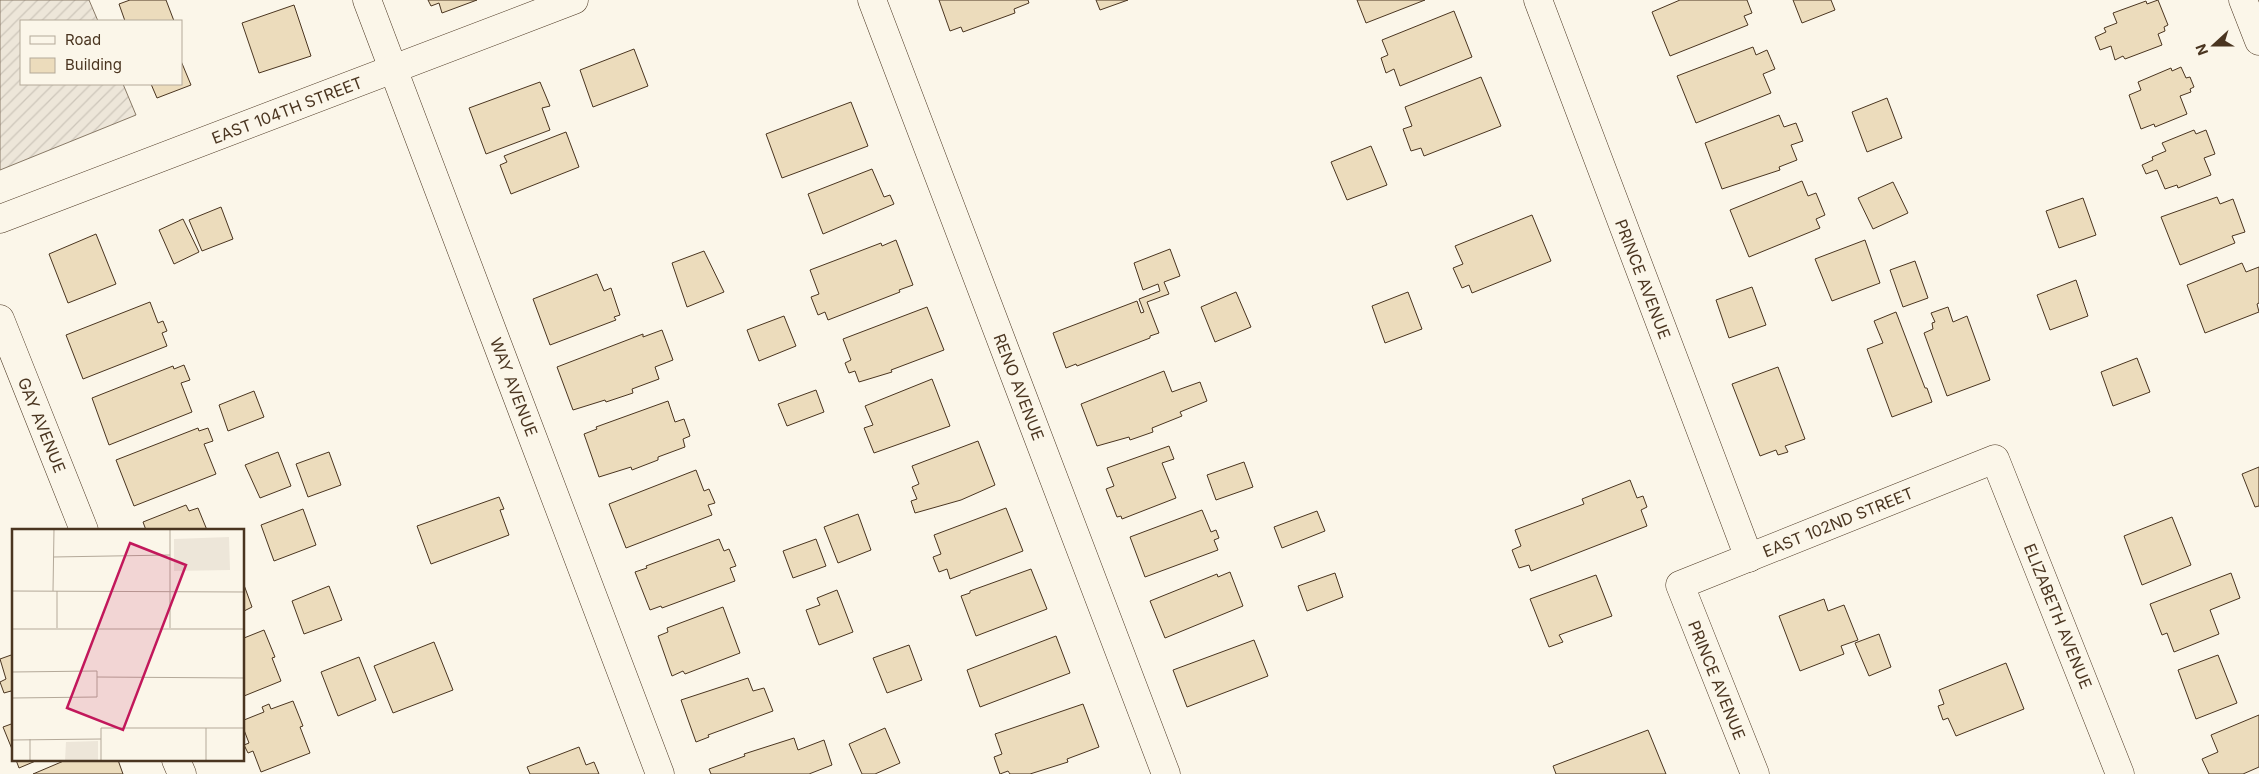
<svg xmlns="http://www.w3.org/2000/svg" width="2259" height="774" font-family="Inter,sans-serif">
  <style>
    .garden { fill: url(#garden-furrows); stroke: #887966 }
    .building { fill: #ecdcbc; stroke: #4a3520 }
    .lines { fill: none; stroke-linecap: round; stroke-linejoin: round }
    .street-casing { stroke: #4a3520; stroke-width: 29 }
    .street { stroke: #fbf6e9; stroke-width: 28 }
    .labels { text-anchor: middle; stroke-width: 4; stroke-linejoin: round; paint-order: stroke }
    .street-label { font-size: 16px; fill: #4a3520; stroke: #fbf6e9 }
    .inset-road { fill: none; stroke: #b4a999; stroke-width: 1 }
    .view { fill: #c2185b; fill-opacity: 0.15; stroke: #c2185b; stroke-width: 2.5 }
    .inset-edge { fill: none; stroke: #4a3520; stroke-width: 2.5 }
  </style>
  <defs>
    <pattern id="garden-furrows" width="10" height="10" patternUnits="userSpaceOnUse" patternTransform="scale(1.25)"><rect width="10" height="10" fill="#ede6d9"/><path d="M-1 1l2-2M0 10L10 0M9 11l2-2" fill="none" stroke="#cdc6ba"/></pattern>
  </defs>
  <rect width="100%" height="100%" fill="#fbf6e9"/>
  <path class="garden" d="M 0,0 L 89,0 L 98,21 L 21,21 L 21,84 L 123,84 L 136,115 L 0,170 Z"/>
  <g class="building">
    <path d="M 130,0 L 166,0 L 174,21 L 125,21 L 119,4 Z"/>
    <path d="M 428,0 L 477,0 L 442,13 L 439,3 L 431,6 Z"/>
    <path d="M 939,0 L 1028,0 L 1029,3 L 1014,9 L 1015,13 L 963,32 L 961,27 L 950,31 Z"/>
    <path d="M 1096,0 L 1128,0 L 1100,10 Z"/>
    <path d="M 1357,0 L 1425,0 L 1366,23 Z"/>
    <path d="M 1680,0 L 1747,0 L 1752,13 L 1744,16 L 1748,25 L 1670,56 L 1652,12 Z"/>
    <path d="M 1793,0 L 1831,0 L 1835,10 L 1802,23 Z"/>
    <path d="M 2158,0 L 2168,25 L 2164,27 L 2165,31 L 2158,34 L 2162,45 L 2125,59 L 2123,56 L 2115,60 L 2111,46 L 2100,50 L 2095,37 L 2106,32 L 2104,28 L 2117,23 L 2113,13 L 2146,1 L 2147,4 Z"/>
    <path d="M 294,5 L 311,56 L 259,73 L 242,23 Z"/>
    <path d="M 1454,11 L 1472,57 L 1400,86 L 1394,69 L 1386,73 L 1381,58 L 1388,55 L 1382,40 Z"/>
    <path d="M 1753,47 L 1756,55 L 1767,50 L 1775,69 L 1763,74 L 1771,93 L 1696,123 L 1677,76 Z"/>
    <path d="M 634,49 L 648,86 L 593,107 L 580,70 Z"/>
    <path d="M 181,61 L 191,85 L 157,98 L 151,84 L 181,84 Z"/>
    <path d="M 2181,67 L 2186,78 L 2190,77 L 2194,87 L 2190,89 L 2191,92 L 2180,96 L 2187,114 L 2155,127 L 2154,124 L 2141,129 L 2129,95 L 2141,90 L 2138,82 L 2171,68 L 2172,71 Z"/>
    <path d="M 1481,77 L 1501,126 L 1424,156 L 1421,148 L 1411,151 L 1403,129 L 1412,126 L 1405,107 Z"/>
    <path d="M 540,82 L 550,106 L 542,108 L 550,130 L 486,154 L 469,108 Z"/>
    <path d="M 1887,98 L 1902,138 L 1867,152 L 1852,112 Z"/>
    <path d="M 851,102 L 868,146 L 782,178 L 766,134 Z"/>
    <path d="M 1779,115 L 1784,127 L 1796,123 L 1803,141 L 1791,145 L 1797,160 L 1779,167 L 1780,170 L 1722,189 L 1705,143 Z"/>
    <path d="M 2194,130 L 2196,134 L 2206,130 L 2215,154 L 2204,158 L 2211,175 L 2178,188 L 2177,185 L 2165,189 L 2157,170 L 2146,174 L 2142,165 L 2153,160 L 2152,157 L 2166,151 L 2162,143 Z"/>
    <path d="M 566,132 L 579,167 L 511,194 L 500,165 L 507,162 L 504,156 Z"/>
    <path d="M 1371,146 L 1387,185 L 1347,200 L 1331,162 Z"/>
    <path d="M 872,169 L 884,197 L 890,195 L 894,204 L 823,234 L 808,194 Z"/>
    <path d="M 1802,181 L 1808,196 L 1816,193 L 1825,215 L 1816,219 L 1820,228 L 1749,257 L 1730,210 Z"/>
    <path d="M 1893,182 L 1908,213 L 1873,229 L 1858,198 Z"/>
    <path d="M 2217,197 L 2220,204 L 2233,199 L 2245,232 L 2232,236 L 2235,243 L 2180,265 L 2161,217 Z"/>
    <path d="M 2083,198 L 2096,235 L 2059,248 L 2046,211 Z"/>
    <path d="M 221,207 L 233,239 L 202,251 L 189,220 Z"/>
    <path d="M 1532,215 L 1551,261 L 1472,293 L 1469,285 L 1462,288 L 1453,268 L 1463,264 L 1455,246 Z"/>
    <path d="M 183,219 L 199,252 L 174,264 L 159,230 Z"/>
    <path d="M 96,234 L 116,284 L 68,303 L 49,254 Z"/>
    <path d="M 896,240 L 913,285 L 899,290 L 900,292 L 828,320 L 825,312 L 818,315 L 811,297 L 819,294 L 810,270 L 881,243 L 882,246 Z"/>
    <path d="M 1865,240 L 1880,283 L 1832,301 L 1815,259 Z"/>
    <path d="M 1170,249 L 1180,276 L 1164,282 L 1169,294 L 1147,302 L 1159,333 L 1150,336 L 1150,338 L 1077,366 L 1076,364 L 1066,368 L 1053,333 L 1137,301 L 1141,313 L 1144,312 L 1139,299 L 1160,291 L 1158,284 L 1143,290 L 1134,263 Z"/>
    <path d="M 704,251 L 724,292 L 687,307 L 672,263 Z"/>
    <path d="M 1915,261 L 1928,298 L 1903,307 L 1890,270 Z"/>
    <path d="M 2242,263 L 2246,272 L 2259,267 L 2259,303 L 2257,304 L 2259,312 L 2205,333 L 2187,285 Z"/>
    <path d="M 597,274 L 604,291 L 611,288 L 620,315 L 614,317 L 616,320 L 550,345 L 533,299 Z"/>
    <path d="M 2076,280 L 2088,316 L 2050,330 L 2037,295 Z"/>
    <path d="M 1752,287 L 1766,325 L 1729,338 L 1716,300 Z"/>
    <path d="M 1236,292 L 1251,327 L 1215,342 L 1201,307 Z"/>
    <path d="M 1408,292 L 1422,329 L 1385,343 L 1372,306 Z"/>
    <path d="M 150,302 L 158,323 L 163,321 L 167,331 L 162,333 L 167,346 L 83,379 L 66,335 Z"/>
    <path d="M 927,307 L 944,350 L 891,370 L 892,372 L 859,382 L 855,371 L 849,373 L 845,363 L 851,360 L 843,339 Z"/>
    <path d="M 1948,307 L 1953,322 L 1967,316 L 1990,380 L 1947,396 L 1924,333 L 1933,329 L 1932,323 L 1935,322 L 1931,313 Z"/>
    <path d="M 1896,312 L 1925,388 L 1927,388 L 1932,402 L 1892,417 L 1867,349 L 1883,343 L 1874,321 Z"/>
    <path d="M 784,316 L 796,346 L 759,361 L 747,330 Z"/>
    <path d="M 662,330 L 673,360 L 655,367 L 659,379 L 632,389 L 633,393 L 606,402 L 605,400 L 573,410 L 557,367 L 643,334 L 643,337 Z"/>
    <path d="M 2137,358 L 2150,392 L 2113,406 L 2101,372 Z"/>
    <path d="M 184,365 L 190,380 L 181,383 L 192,412 L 109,445 L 92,398 L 173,366 L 174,369 Z"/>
    <path d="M 1778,367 L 1805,439 L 1785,446 L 1788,452 L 1778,455 L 1776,450 L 1760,456 L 1732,384 Z"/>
    <path d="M 1164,371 L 1172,392 L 1200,382 L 1207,401 L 1180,412 L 1182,416 L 1152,428 L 1153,432 L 1130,440 L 1129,437 L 1097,446 L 1081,404 Z"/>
    <path d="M 932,379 L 950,426 L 874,453 L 864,428 L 873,425 L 865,406 Z"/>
    <path d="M 816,390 L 824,412 L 787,426 L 778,404 Z"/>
    <path d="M 254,391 L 264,417 L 228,431 L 219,405 Z"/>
    <path d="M 668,401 L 675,422 L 684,419 L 690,436 L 683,439 L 685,447 L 658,457 L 658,460 L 632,470 L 631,467 L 599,477 L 584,434 L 597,429 L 596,427 Z"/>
    <path d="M 198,428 L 199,431 L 208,428 L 213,441 L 204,444 L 216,474 L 134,506 L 116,460 Z"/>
    <path d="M 978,441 L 995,485 L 961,500 L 915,513 L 911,501 L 917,499 L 912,487 L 919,484 L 912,466 Z"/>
    <path d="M 1169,446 L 1174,459 L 1162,463 L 1176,498 L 1122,519 L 1121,516 L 1117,517 L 1106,489 L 1114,486 L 1107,468 Z"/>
    <path d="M 278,452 L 291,486 L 260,498 L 245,465 Z"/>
    <path d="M 329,452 L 341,485 L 308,497 L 296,464 Z"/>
    <path d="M 1244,462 L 1253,487 L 1216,500 L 1207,475 Z"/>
    <path d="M 2259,467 L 2259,506 L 2255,507 L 2242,474 Z"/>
    <path d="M 696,470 L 704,491 L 709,489 L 715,503 L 708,505 L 712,515 L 626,548 L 609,504 Z"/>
    <path d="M 1630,480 L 1637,498 L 1643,496 L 1647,507 L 1641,510 L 1647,526 L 1531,571 L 1529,565 L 1519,568 L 1512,550 L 1521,546 L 1515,530 L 1584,504 L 1582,499 Z"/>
    <path d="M 499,497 L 504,509 L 500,510 L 509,535 L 431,564 L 417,526 Z"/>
    <path d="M 186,505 L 189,511 L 198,508 L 207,530 L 146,530 L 143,522 Z"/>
    <path d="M 1006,508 L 1023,551 L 950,579 L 947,569 L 939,572 L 933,557 L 941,554 L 934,535 Z"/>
    <path d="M 303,509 L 316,545 L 274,561 L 261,525 Z"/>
    <path d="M 1202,510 L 1211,532 L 1216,530 L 1219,538 L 1214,540 L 1218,550 L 1145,577 L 1130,537 Z"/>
    <path d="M 1317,511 L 1325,531 L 1282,548 L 1274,527 Z"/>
    <path d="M 858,514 L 871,550 L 838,563 L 824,527 Z"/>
    <path d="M 2172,517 L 2191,565 L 2142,585 L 2124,536 Z"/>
    <path d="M 719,539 L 724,551 L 729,549 L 736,566 L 730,568 L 735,581 L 662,608 L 661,606 L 650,610 L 635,572 L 647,568 L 646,566 Z"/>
    <path d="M 816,539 L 826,566 L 793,578 L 783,551 Z"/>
    <path d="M 1031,569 L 1047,609 L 976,636 L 961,596 L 970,593 L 970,591 Z"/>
    <path d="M 1230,572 L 1243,606 L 1165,638 L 1150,601 L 1217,574 L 1218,577 Z"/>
    <path d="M 1335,573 L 1343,597 L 1307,611 L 1298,586 Z"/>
    <path d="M 2231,573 L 2240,598 L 2210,610 L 2219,634 L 2174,652 L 2167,633 L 2162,635 L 2150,604 Z"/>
    <path d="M 1596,575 L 1612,616 L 1559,635 L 1563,642 L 1549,647 L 1530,599 Z"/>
    <path d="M 244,585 L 252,607 L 244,611 Z"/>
    <path d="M 329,586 L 342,620 L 304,634 L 292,601 Z"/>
    <path d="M 837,590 L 853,632 L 819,645 L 806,610 L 820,605 L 817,598 Z"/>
    <path d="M 1824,599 L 1828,611 L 1844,605 L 1858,640 L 1841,646 L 1844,654 L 1800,671 L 1779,616 Z"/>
    <path d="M 723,607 L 740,653 L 685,674 L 683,671 L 672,676 L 658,636 L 668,632 L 667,628 Z"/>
    <path d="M 264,630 L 275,657 L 272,658 L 281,681 L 244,696 L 244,636 L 244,638 Z"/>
    <path d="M 1879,634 L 1891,667 L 1869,676 L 1855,643 Z"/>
    <path d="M 1056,636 L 1070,673 L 980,707 L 967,670 Z"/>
    <path d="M 1254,640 L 1268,676 L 1187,707 L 1173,670 Z"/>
    <path d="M 434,642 L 453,690 L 393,713 L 374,666 Z"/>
    <path d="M 909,645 L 922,680 L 887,693 L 873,658 Z"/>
    <path d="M 14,654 L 14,698 L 11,691 L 4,693 L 0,682 L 6,679 L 0,659 Z"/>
    <path d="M 2218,655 L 2237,703 L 2196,719 L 2178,670 Z"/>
    <path d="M 359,657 L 376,700 L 338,716 L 321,672 Z"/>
    <path d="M 2006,663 L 2024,709 L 1956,736 L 1948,718 L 1943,720 L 1938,706 L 1944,704 L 1939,690 Z"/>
    <path d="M 748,678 L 753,691 L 764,688 L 773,711 L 708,735 L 709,737 L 696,742 L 681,700 Z"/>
    <path d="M 293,701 L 303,726 L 300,727 L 310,753 L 261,772 L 253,751 L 248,753 L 244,745 L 249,743 L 244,730 L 244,720 L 264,712 L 262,707 L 269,704 L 271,709 Z"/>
    <path d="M 1083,704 L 1099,747 L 1067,759 L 1068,762 L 1030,774 L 1010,774 L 1008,771 L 1000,774 L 994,757 L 1002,754 L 995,734 Z"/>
    <path d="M 2259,715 L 2259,767 L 2243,774 L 2209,774 L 2202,759 L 2218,752 L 2211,735 Z"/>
    <path d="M 14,723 L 14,754 L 3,727 Z"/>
    <path d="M 885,728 L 900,763 L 875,774 L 862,774 L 849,744 Z"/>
    <path d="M 1648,730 L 1666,774 L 1556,774 L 1553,766 Z"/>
    <path d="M 794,738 L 798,750 L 824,740 L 832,765 L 809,774 L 711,774 L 709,769 L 745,756 L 744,754 Z"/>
    <path d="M 579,747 L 586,765 L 594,762 L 599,774 L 530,774 L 527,767 Z"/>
    <path d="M 16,760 L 38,760 L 19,768 Z"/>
    <path d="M 66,760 L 118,760 L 123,774 L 33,774 Z"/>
  </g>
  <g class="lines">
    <defs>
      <g id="street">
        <path d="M 367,0 L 660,774"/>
        <path d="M 872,0 L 1166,774"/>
        <path d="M 1538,0 L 1749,558"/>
        <path d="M 2243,0 L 2259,41"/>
        <path d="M 0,219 L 574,0"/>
        <path d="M 0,319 L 84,530"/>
        <path d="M 176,760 L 182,774"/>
        <path d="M 1755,774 L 1680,585 L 1995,459 L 2120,774"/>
      </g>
    </defs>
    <use href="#street" class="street-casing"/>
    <use href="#street" class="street"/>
  </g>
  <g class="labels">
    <g class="street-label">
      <text transform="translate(287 110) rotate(-21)" y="6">EAST 104TH STREET</text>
      <text transform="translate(1643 279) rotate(69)" y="6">PRINCE AVENUE</text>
      <text transform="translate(514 387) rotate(69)" y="6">WAY AVENUE</text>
      <text transform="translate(1019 387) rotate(69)" y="6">RENO AVENUE</text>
      <text transform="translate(42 425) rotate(68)" y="6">GAY AVENUE</text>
      <text transform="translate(1838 522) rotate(-22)" y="6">EAST 102ND STREET</text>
      <text transform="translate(2058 616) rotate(68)" y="6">ELIZABETH AVENUE</text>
      <text transform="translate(1717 680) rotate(68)" y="6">PRINCE AVENUE</text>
    </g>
  </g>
  <g transform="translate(12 529)">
    <rect width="232" height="232" fill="#fbf6e9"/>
    <path d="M 86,212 L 86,232 L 53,232 L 54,213 Z" fill="#ede6d9"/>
    <path d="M 217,8 L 218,41 L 162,42 L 162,10 Z" fill="#ede6d9"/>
    <path class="inset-road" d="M 158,0 L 158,99M 41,28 L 158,26M 0,62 L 233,63M 41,62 L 42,0M 45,62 L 45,99M 0,100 L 233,100M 0,143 L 85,142 L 85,168 L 0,169M 85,148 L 233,149M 18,210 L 18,232M 0,211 L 89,210M 89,232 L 89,199 L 233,199M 194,232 L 194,199"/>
    <path class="view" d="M 118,14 L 174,36 L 111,201 L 55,179 Z"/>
    <rect width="232" height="232" class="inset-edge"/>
  </g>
  <rect x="20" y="20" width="162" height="65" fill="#fbf6e9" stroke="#b4a999"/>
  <rect x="30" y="36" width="25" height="8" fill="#fbf6e9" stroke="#b4a999"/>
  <text x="65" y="45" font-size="15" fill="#4a3520">Road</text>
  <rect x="30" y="58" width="25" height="15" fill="#ecdcbc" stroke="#b4a999"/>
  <text x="65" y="70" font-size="15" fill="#4a3520">Building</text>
  <g transform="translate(2214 45) rotate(249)" stroke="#fbf6e9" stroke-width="4" paint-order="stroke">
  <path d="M0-4L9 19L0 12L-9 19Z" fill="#4a3520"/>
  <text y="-8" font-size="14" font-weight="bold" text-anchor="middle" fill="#4a3520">N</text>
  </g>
</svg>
